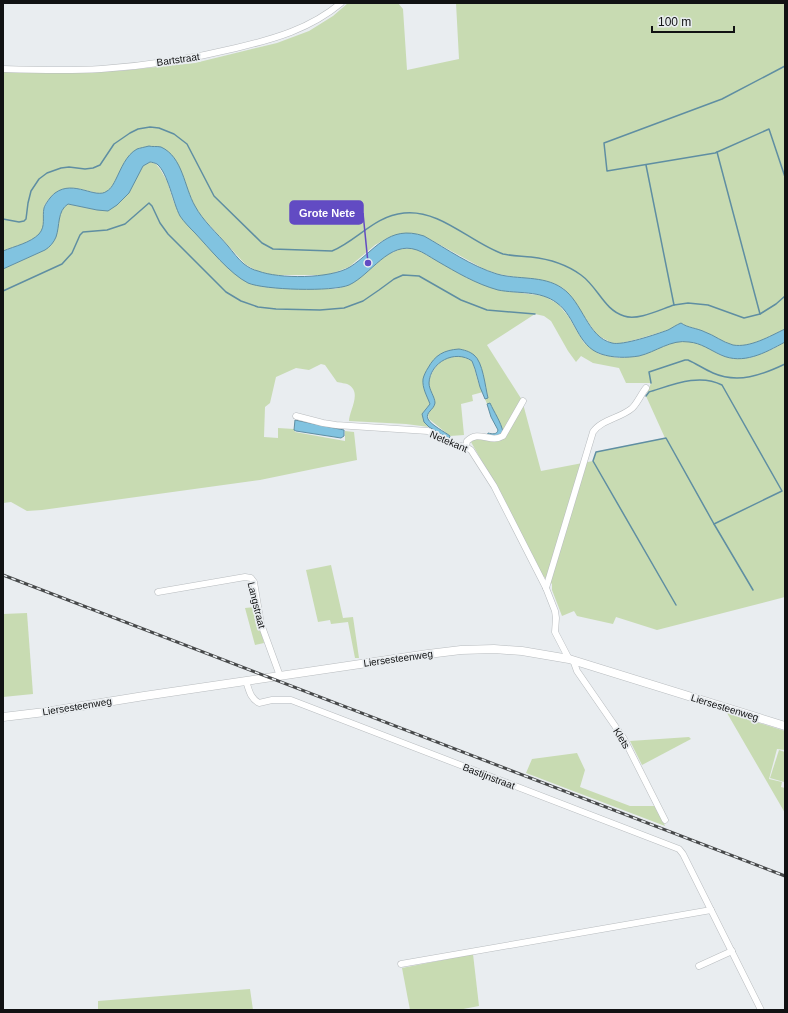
<svg xmlns="http://www.w3.org/2000/svg" width="788" height="1013" font-family="Helvetica,sans-serif">
  <style>
    .green { fill: #c8dbb2; fill-rule: evenodd }
    .water { fill: #81c3e0; stroke: #5f8ea2 }
    .lines { fill: none; stroke-linecap: round; stroke-linejoin: round }
    .stream { stroke: #5f8ea2; stroke-width: 1.5 }
    .minor-casing { stroke: #b8bcbf; stroke-width: 7 }
    .tertiary-casing { stroke: #b8bcbf; stroke-width: 9 }
    .minor { stroke: #fff; stroke-width: 6 }
    .tertiary { stroke: #fff; stroke-width: 8 }
    .rail-casing { stroke: #47494a; stroke-width: 3 }
    .rail { stroke: #e9edf0; stroke-width: 1.5; stroke-dasharray: 4.5; stroke-linecap: butt }
    .labels { text-anchor: middle; stroke-width: 3.5; stroke-linejoin: round; paint-order: stroke }
    .street-label { font-size: 10px; fill: #111213; stroke: #e9edf0 }
    .leader { fill: none; stroke: #624bc3; stroke-width: 1.5 }
    .callout-dot { fill: #624bc3; stroke: #e9edf0; stroke-width: 1.5 }
    .callout { fill: #624bc3; stroke: #624bc3; stroke-width: 1.5 }
    .callout-label { font-size: 11px; text-anchor: middle; font-weight: bold; fill: #fff }
  </style>
  <rect width="100%" height="100%" fill="#e9edf0"/>
  <g class="green">
    <path d="M 348,3 L 398,3 L 403,9 L 407,70 L 459,59 L 456,3 L 785,3 L 785,329 C 770,336 750,348 733,345 C 722,342 714,335 705,332 C 697,328 688,328 681,323 L 668,330 L 638,339 L 622,343 L 612,343 L 597,335 L 571,297 L 563,288 L 552,283 L 498,274 L 484,269 L 424,236 L 389,237 L 375,245 L 349,267 L 328,275 L 272,275 L 257,271 L 245,264 L 203,218 L 195,207 L 188,192 L 178,164 L 129,157 C 122,166 116,184 108,191 C 98,200 75,179 55,193 C 52,195 45,203 44,207 C 41,218 48,227 37,236 C 27,244 14,246 3,251 L 3,72 L 118,71 L 195,63 L 277,43 L 309,31 L 333,16 Z"/>
    <path d="M 150,162 L 156,164 L 160,169 L 167,181 L 173,200 L 181,217 L 231,270 L 263,287 L 335,289 L 349,285 L 365,274 L 385,256 L 400,249 L 416,249 L 469,279 L 499,290 L 544,296 L 558,304 L 568,316 L 584,343 L 599,354 L 618,358 L 640,356 L 674,342 L 687,341 L 699,343 L 722,356 L 750,358 L 773,349 L 785,342 L 785,597 L 657,630 L 616,617 L 613,624 L 577,616 L 574,611 L 562,616 L 552,590 L 552,584 L 542,575 L 495,484 L 471,442 L 473,439 L 502,433 L 490,403 L 487,404 L 485,399 L 488,397 C 481,372 483,344 447,351 L 425,375 L 430,405 C 420,413 421,418 429,427 L 406,424 L 349,421 C 349,411 362,393 349,385 C 346,383 340,383 337,382 L 325,365 L 321,364 L 309,370 L 296,368 L 276,377 L 270,403 L 265,407 L 264,437 L 278,438 L 278,428 L 294,429 L 295,432 L 345,441 L 345,431 L 354,432 L 357,460 L 260,480 L 42,510 L 27,511 L 11,502 L 3,503 L 3,269 L 45,250 L 62,209 L 68,204 L 97,210 L 138,175 L 143,166 ZM 535,314 L 544,316 L 551,321 L 568,351 L 576,362 L 581,356 L 593,363 L 619,368 L 626,383 L 651,383 L 646,396 L 665,438 L 596,452 L 593,461 L 541,471 L 522,400 L 487,345 Z"/>
    <path d="M 462,356 L 472,361 C 476,371 477,384 483,392 L 472,395 L 473,401 L 461,404 L 464,435 L 450,436 L 429,419 L 428,414 L 435,402 C 433,397 429,390 429,384 C 429,374 439,360 449,357 C 453,356 458,356 462,356 Z"/>
    <path d="M 331,565 L 343,618 L 353,617 L 359,658 L 355,658 L 348,622 L 331,624 L 330,620 L 318,622 L 306,570 Z"/>
    <path d="M 255,607 L 264,643 L 255,645 L 245,608 Z"/>
    <path d="M 27,613 L 33,694 L 3,697 L 3,614 Z"/>
    <path d="M 727,713 L 785,731 L 785,750 L 777,749 L 769,779 L 782,782 L 781,787 L 785,788 L 785,813 Z"/>
    <path d="M 689,737 L 691,739 L 642,765 L 630,741 Z"/>
    <path d="M 779,750 L 785,752 L 785,777 L 784,782 L 770,778 Z"/>
    <path d="M 577,753 L 585,770 L 580,787 L 630,806 L 657,806 L 665,826 L 526,773 L 532,759 Z"/>
    <path d="M 473,954 L 479,1006 L 458,1010 L 410,1010 L 402,968 Z"/>
    <path d="M 250,989 L 253,1010 L 98,1010 L 98,1001 Z"/>
  </g>
  <g class="water">
    <path d="M 149,146 C 152,147 157,146 161,147 C 183,157 184,187 195,206 C 203,221 217,233 228,246 C 233,252 238,259 244,264 C 248,267 253,270 258,271 C 279,279 330,279 350,267 C 375,251 388,224 424,236 C 447,249 471,266 497,274 C 518,280 543,275 562,288 C 583,302 587,337 612,343 C 622,346 657,334 668,330 C 672,328 676,325 681,323 C 688,328 697,328 705,332 C 714,335 722,342 733,345 C 750,348 770,336 785,329 L 785,342 C 765,353 743,365 721,355 C 710,350 701,343 689,342 C 671,339 656,352 639,356 C 626,358 613,358 601,354 C 577,346 576,317 557,303 C 540,290 518,294 498,290 C 476,284 456,272 437,261 C 430,257 423,252 417,250 C 389,240 371,275 349,285 C 333,292 264,290 248,283 C 230,274 209,248 195,233 C 190,228 184,222 180,216 C 173,203 168,173 157,164 C 155,163 151,162 150,162 L 143,166 L 129,193 L 117,205 L 108,211 L 97,210 L 68,204 C 57,211 60,226 56,237 C 54,242 50,247 45,250 L 3,269 L 3,251 C 15,246 30,243 39,234 C 46,226 42,217 44,208 C 45,204 51,196 55,193 C 74,179 96,200 107,191 C 111,189 114,183 116,179 C 121,169 126,155 137,149 C 140,148 145,147 149,146 Z"/>
    <path d="M 459,349 C 464,350 469,351 474,355 C 483,362 485,386 488,398 L 485,399 L 480,387 L 475,369 L 472,361 C 455,349 430,362 429,383 C 429,390 435,397 435,403 C 434,410 425,412 428,419 C 431,425 445,432 450,436 L 449,439 L 429,427 L 424,422 L 422,414 L 430,404 C 427,396 422,388 423,379 C 424,375 426,371 428,368 C 435,355 444,350 459,349 Z"/>
    <path d="M 490,403 C 494,412 501,422 503,432 L 498,436 L 487,436 L 488,433 C 492,434 497,435 498,430 L 491,417 L 487,404 Z"/>
    <path d="M 295,420 L 344,430 L 344,436 L 341,438 L 296,431 L 294,430 Z"/>
  </g>
  <g class="lines">
    <g class="stream">
      <path d="M 785,66 L 722,99 L 604,143 L 607,171 L 715,153 L 769,129 L 785,177"/>
      <path d="M 717,152 L 760,314 L 776,304 L 785,296"/>
      <path d="M 646,165 L 674,305 L 688,303 L 708,305 L 744,318 L 760,314"/>
      <path d="M 3,219 L 19,222 L 24,221 L 26,219 L 28,203 L 31,191 L 39,179 L 47,173 L 61,168 L 69,167 L 85,169 L 93,168 L 100,165 L 114,144 L 130,133 L 138,129 L 150,127 L 159,128 L 174,134 L 187,144 L 214,196 L 262,243 L 273,249 L 332,251 C 358,240 374,216 404,213 C 440,209 471,243 503,254 C 512,256 522,256 531,257 C 549,259 566,264 581,275 C 598,287 604,310 624,316 C 638,321 661,309 674,305"/>
      <path d="M 3,291 L 62,264 L 72,253 L 80,235 L 83,232 L 107,230 L 125,224 L 149,203 L 152,206 L 160,223 L 168,234 L 226,292 L 241,301 L 258,307 L 276,309 L 320,310 L 344,308 L 363,301 L 379,290 L 394,279 L 403,275 L 419,276 L 461,300 L 487,310 L 535,314"/>
      <path d="M 651,383 L 649,372 L 685,360 L 688,360 C 697,364 704,369 713,373 C 738,384 762,375 785,364"/>
      <path d="M 646,396 L 649,392 C 672,385 699,373 722,385 L 782,491 L 714,524"/>
      <path d="M 676,605 L 593,461 L 596,452 L 666,438 L 714,524 L 753,590"/>
    </g>
    <defs>
      <g id="minor">
        <path d="M 3,69 C 35,70 68,71 101,69 C 146,66 191,59 236,48 C 274,39 310,29 341,3"/>
        <path d="M 296,416 L 323,423 L 336,425 L 428,431 L 455,445 L 466,447 L 471,450 L 494,486 L 546,588 L 555,611 L 556,618 L 555,632 L 569,659"/>
        <path d="M 466,447 L 467,441 C 479,429 490,444 503,436 L 523,401"/>
        <path d="M 546,588 L 593,432 C 601,420 620,418 631,409 C 636,406 641,394 646,388"/>
        <path d="M 158,592 L 245,577 L 251,578 L 254,582 L 261,624 L 280,676"/>
        <path d="M 573,660 L 577,671 L 624,739 L 665,820"/>
        <path d="M 246,681 C 249,690 250,698 259,703 L 272,700 L 291,700 L 679,849 L 683,854 L 761,1010"/>
        <path d="M 401,964 L 711,910"/>
        <path d="M 699,966 L 732,951"/>
      </g>
      <path id="tertiary" d="M 3,717 L 45,712 L 144,696 L 428,654 L 461,650 L 494,649 L 522,651 L 569,659 L 785,726"/>
    </defs>
    <use href="#minor" class="minor-casing"/>
    <use href="#tertiary" class="tertiary-casing"/>
    <use href="#minor" class="minor"/>
    <use href="#tertiary" class="tertiary"/>
    <defs>
      <path id="rail" d="M 3,575 L 785,876"/>
    </defs>
    <use href="#rail" class="rail-casing"/>
    <use href="#rail" class="rail"/>
  </g>
  <g class="labels">
    <g class="street-label">
      <text transform="translate(178 59) rotate(-8)" y="4">Bartstraat</text>
      <text transform="translate(449 441) rotate(23)" y="4">Netekant</text>
      <text transform="translate(257 605) rotate(76)" y="4">Langstraat</text>
      <text transform="translate(398 658) rotate(-8)" y="4">Liersesteenweg</text>
      <text transform="translate(77 706) rotate(-9)" y="4">Liersesteenweg</text>
      <text transform="translate(725 707) rotate(17)" y="4">Liersesteenweg</text>
      <text transform="translate(622 738) rotate(58)" y="4">Klets</text>
      <text transform="translate(489 776) rotate(21)" y="4">Bastijnstraat</text>
    </g>
  </g>
  <path class="leader" d="M368 263L363 213"/>
  <circle class="callout-dot" cx="368" cy="263" r="4"/>
  <rect class="callout" x="290" y="201" width="73" height="23" rx="4"/>
  <g class="callout-label">
    <text x="327" y="217">Grote Nete</text>
  </g>
  <rect width="788" height="1013" fill="none" stroke="#111213" stroke-width="8"/>
  <path d="M652 26v6h82v-6" fill="none" stroke="#111213" stroke-width="2"/>
  <text x="658" y="26" font-size="12" fill="#111213" stroke="#e9edf0" stroke-width="3" paint-order="stroke">100 m</text>
</svg>
